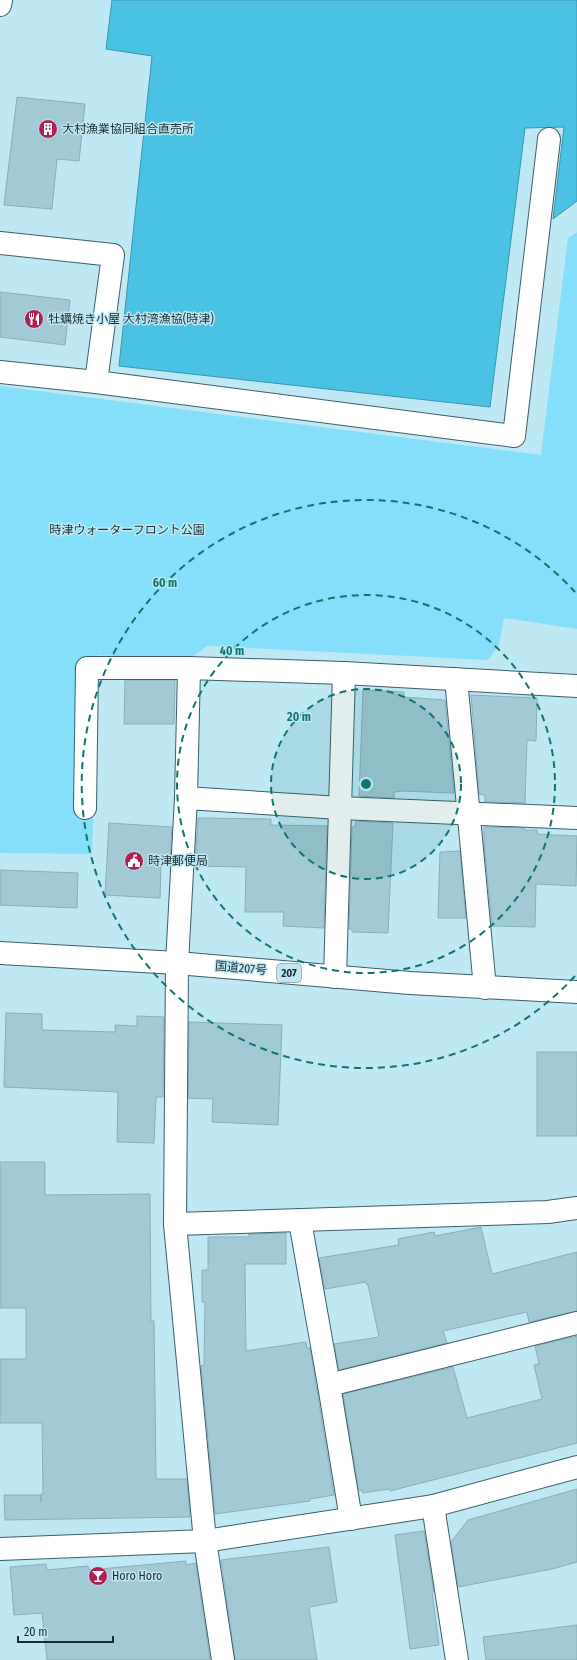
<svg xmlns="http://www.w3.org/2000/svg" width="577" height="1660" font-family="'Fira Sans Condensed','Noto Sans JP',sans-serif">
  <style>
    .green { fill: #86dffa }
    .water { fill: #4ac2e4; stroke: #3c95ae }
    .building { fill: #a1c9d6; stroke: #87afbb }
    .lines { fill: none; stroke-linecap: round; stroke-linejoin: round }
    .street-casing { stroke: #3a5f6a; stroke-width: 24 }
    .secondary-casing { stroke: #3a5f6a; stroke-width: 24 }
    .highway-casing { stroke: #3a5f6a; stroke-width: 24 }
    .street { stroke: #fff; stroke-width: 22 }
    .secondary { stroke: #fff; stroke-width: 22 }
    .highway { stroke: #fff; stroke-width: 22 }
    .ring { fill: none; stroke: #0f766e; stroke-width: 2; stroke-dasharray: 7 5 }
    .labels { text-anchor: middle; stroke-width: 3; stroke-linejoin: round; paint-order: stroke }
    .shield { fill: #bfe8f5; stroke: #4c646b; stroke-width: 1 }
    .shield-label { font-size: 11px; font-weight: bold; fill: #1b2b30 }
    .poi-label { font-size: 12px; fill: #1b2b30; stroke: #bfe8f5; text-anchor: start }
    .park-label { font-size: 12px; fill: #1a2f36; stroke: #bfe8f5 }
    .street-label { font-size: 12px; fill: #1b2b30; stroke: #bfe8f5 }
    .centre { fill: #0f766e; stroke: #bfe8f5; stroke-width: 2 }
    .ring-label { font-size: 12px; text-anchor: middle; font-weight: bold; fill: #0f766e; stroke: #bfe8f5; stroke-width: 3; stroke-linejoin: round; paint-order: stroke }
  </style>
  <rect width="100%" height="100%" fill="#bfe8f5"/>
  <path class="green" d="M 577,232 L 577,629 L 504,618 L 499,645 L 488,660 L 207,646 L 187,661 L 98,655 L 92,854 L 0,853 L 0,386 L 541,455 L 568,238 Z"/>
  <path class="water" d="M 112,0 L 577,0 L 577,201 L 553,219 L 564,127 L 525,128 L 490,407 L 119,366 L 152,56 L 106,49 Z"/>
  <g class="building">
    <path d="M 17,97 L 85,104 L 79,161 L 57,159 L 52,209 L 4,205 Z"/>
    <path d="M 0,292 L 70,300 L 65,345 L 0,337 Z"/>
    <path d="M 125,680 L 175,680 L 174,724 L 124,724 Z"/>
    <path d="M 363,690 L 404,692 L 404,697 L 445,700 L 454,793 L 401,791 L 394,792 L 394,798 L 359,796 Z"/>
    <path d="M 471,695 L 537,698 L 536,741 L 527,740 L 525,803 L 485,802 L 485,795 L 479,794 Z"/>
    <path d="M 198,818 L 271,819 L 271,825 L 327,826 L 324,928 L 283,926 L 284,912 L 245,912 L 246,867 L 195,866 Z"/>
    <path d="M 356,821 L 393,823 L 388,933 L 352,932 L 352,929 L 349,929 L 352,827 L 355,827 Z"/>
    <path d="M 109,823 L 172,827 L 170,865 L 161,865 L 160,898 L 105,895 Z"/>
    <path d="M 484,827 L 524,828 L 524,830 L 537,830 L 537,834 L 577,836 L 576,886 L 536,884 L 535,927 L 492,926 L 484,843 Z"/>
    <path d="M 460,851 L 466,918 L 438,918 L 440,852 Z"/>
    <path d="M 0,870 L 78,873 L 77,908 L 0,905 Z"/>
    <path d="M 6,1013 L 42,1014 L 42,1030 L 115,1032 L 115,1025 L 137,1026 L 137,1016 L 164,1017 L 163,1097 L 156,1097 L 154,1143 L 117,1142 L 118,1092 L 4,1087 Z"/>
    <path d="M 189,1022 L 282,1025 L 278,1125 L 212,1122 L 213,1099 L 188,1098 Z"/>
    <rect x="537" y="1052" width="40" height="84"/>
    <path d="M 0,1162 L 45,1162 L 45,1195 L 150,1194 L 151,1321 L 154,1321 L 156,1479 L 187,1479 L 190,1517 L 5,1520 L 4,1495 L 41,1495 L 41,1502 L 41,1494 L 43,1494 L 42,1423 L 0,1423 L 0,1359 L 26,1359 L 26,1308 L 0,1308 Z"/>
    <path d="M 481,1227 L 492,1274 L 577,1252 L 577,1311 L 529,1322 L 527,1312 L 443,1331 L 447,1343 L 339,1370 L 334,1344 L 379,1337 L 368,1285 L 367,1285 L 366,1282 L 325,1289 L 319,1258 L 399,1245 L 398,1239 L 434,1232 L 435,1236 Z"/>
    <path d="M 286,1233 L 286,1264 L 245,1264 L 246,1351 L 306,1342 L 307,1348 L 310,1348 L 334,1495 L 310,1499 L 310,1501 L 215,1514 L 201,1366 L 204,1365 L 205,1302 L 202,1302 L 202,1270 L 208,1270 L 208,1237 L 249,1237 L 249,1234 Z"/>
    <path d="M 577,1336 L 577,1443 L 390,1491 L 389,1489 L 363,1493 L 362,1490 L 359,1491 L 343,1394 L 453,1367 L 467,1418 L 542,1399 L 534,1365 L 539,1364 L 535,1346 Z"/>
    <path d="M 577,1489 L 577,1562 L 552,1569 L 458,1587 L 451,1542 L 468,1520 Z"/>
    <path d="M 424,1531 L 434,1592 L 432,1592 L 439,1645 L 410,1649 L 395,1535 Z"/>
    <path d="M 329,1547 L 337,1602 L 309,1607 L 317,1660 L 235,1660 L 221,1560 Z"/>
    <path d="M 186,1561 L 186,1565 L 196,1563 L 210,1660 L 47,1660 L 42,1613 L 14,1615 L 10,1567 L 46,1564 L 47,1570 L 88,1566 L 89,1570 Z"/>
    <path d="M 577,1625 L 577,1660 L 486,1660 L 483,1637 Z"/>
  </g>
  <g class="lines">
    <defs>
      <g id="street">
        <path d="M 0,5 L 1,0"/>
        <path d="M 0,243 L 113,255 L 96,382 L 514,436 L 549,139"/>
        <path d="M 0,372 L 96,382"/>
        <path d="M 456,679 L 485,988"/>
        <path d="M 186,798 L 340,808 L 577,818"/>
        <path d="M 85,808 L 87,668 L 189,668"/>
        <path d="M 335,977 L 344,673"/>
        <path d="M 300,1221 L 329,1385 L 577,1323"/>
        <path d="M 175,1224 L 548,1212 L 577,1208"/>
        <path d="M 329,1385 L 351,1519"/>
        <path d="M 433,1506 L 457,1660"/>
        <path d="M 223,1660 L 205,1541 L 175,1224 L 177,963 L 186,798 L 189,668 L 344,673 L 577,686"/>
      </g>
      <path id="secondary" d="M 0,1549 L 205,1541 L 433,1506 L 577,1467"/>
      <path id="highway" d="M 0,953 L 177,963 L 410,983 L 577,992"/>
    </defs>
    <use href="#street" class="street-casing"/>
    <use href="#secondary" class="secondary-casing"/>
    <use href="#highway" class="highway-casing"/>
    <use href="#street" class="street"/>
    <use href="#secondary" class="secondary"/>
    <use href="#highway" class="highway"/>
  </g>
  <circle cx="366" cy="784" r="95" fill="#0f766e" fill-opacity=".12"/>
  <g class="ring">
    <circle cx="366" cy="784" r="95"/>
    <circle cx="366" cy="784" r="189"/>
    <path d="M575 976A284 284 0 1 1 575 592"/>
  </g>
  <defs>
    <symbol id="building-disc" viewBox="-11 -11 22 22"><circle r="9.5" fill="#b11f4c" stroke="#bfe8f5"/><path d="M-4-6H4V6H1V3H-1V6H-4ZM-2.5-4.3h1.7v1.8h-1.7ZM.8-4.3h1.7v1.8H.8ZM-2.5-1h1.7V.8h-1.7ZM.8-1h1.7V.8H.8Z" fill="#fff"/></symbol>
    <symbol id="restaurant-disc" viewBox="-11 -11 22 22"><circle r="9.5" fill="#b11f4c" stroke="#bfe8f5"/><path d="M-5-6h1v4h1v-4h1v4h1v-4h1v5L-1.5 .5V6h-2V.5L-5-1ZM5-6V6H3V1.5H1.5Q1.5-4 5-6Z" fill="#fff"/></symbol>
    <symbol id="civic-disc" viewBox="-11 -11 22 22"><circle r="9.5" fill="#b11f4c" stroke="#bfe8f5"/><path d="M-.6-6.5H3V-4.5H.6V-3L4-1V1h2V6H-6V1h2V-1L-.6-3ZM-1.2 2.5V6h2.4V2.5Z" fill="#fff"/></symbol>
    <symbol id="bar-disc" viewBox="-11 -11 22 22"><circle r="9.5" fill="#b11f4c" stroke="#bfe8f5"/><path d="M-6-5H6L.8 .8V4.5H3.5V6h-7V4.5H-.8V.8Z" fill="#fff"/></symbol>
  </defs>
  <g fill-rule="evenodd">
    <use href="#building-disc" x="37" y="118" width="22" height="22"/>
    <use href="#restaurant-disc" x="23" y="308" width="22" height="22"/>
    <use href="#civic-disc" x="123" y="850" width="22" height="22"/>
    <use href="#bar-disc" x="87" y="1565" width="22" height="22"/>
  </g>
  <g class="labels">
    <rect class="shield" x="277" y="964" width="24" height="18" rx="3"/>
    <g class="shield-label">
      <text x="289" y="977">207</text>
    </g>
    <g class="poi-label">
      <text x="62" y="133">大村漁業協同組合直売所</text>
      <text x="48" y="323">牡蠣焼き小屋 大村湾漁協(時津)</text>
      <text x="148" y="865">時津郵便局</text>
      <text x="112" y="1580">Horo Horo</text>
    </g>
    <g class="park-label">
      <text x="127" y="534">時津ウォーターフロント公園</text>
    </g>
    <g class="street-label">
      <text transform="translate(241 968) rotate(5)" y="4">国道207号</text>
    </g>
  </g>
  <circle cx="366" cy="784" r="6" class="centre"/>
  <g class="ring-label">
    <text x="165" y="587">60 m</text>
    <text x="232" y="655">40 m</text>
    <text x="299" y="721">20 m</text>
  </g>
  <path d="M18 1636v6h95v-6" fill="none" stroke="#1b2b30" stroke-width="2"/>
  <text x="24" y="1636" font-size="12" fill="#1b2b30" stroke="#bfe8f5" stroke-width="3" paint-order="stroke">20 m</text>
</svg>
